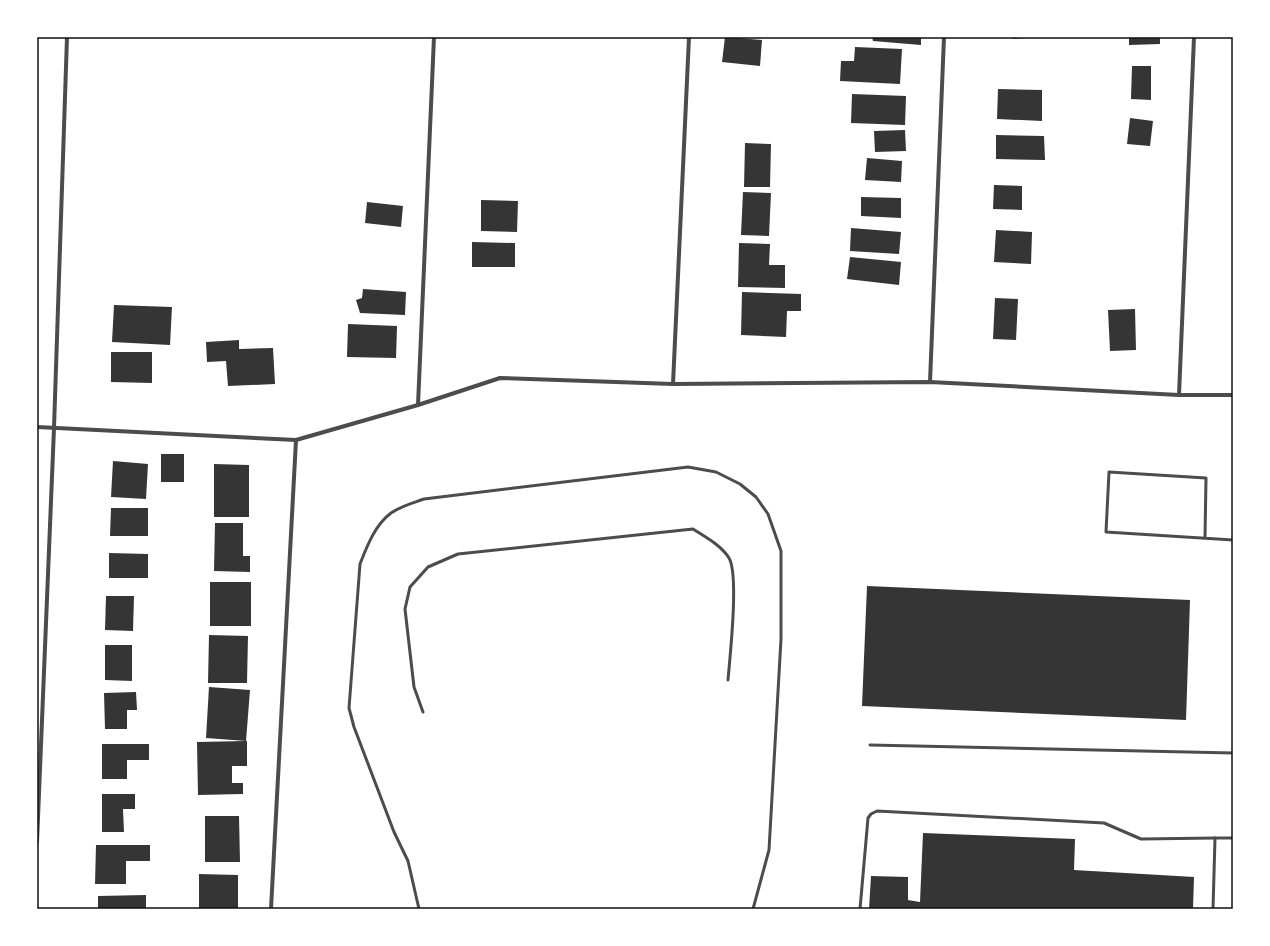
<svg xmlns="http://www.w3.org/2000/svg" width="1270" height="946" font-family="'Alegreya Sans',sans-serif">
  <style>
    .building { fill: #353535 }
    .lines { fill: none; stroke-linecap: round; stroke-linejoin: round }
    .service { stroke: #4c4c4c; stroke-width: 3 }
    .minor { stroke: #4c4c4c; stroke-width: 4 }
    .neatline { fill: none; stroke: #111; stroke-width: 1.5 }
  </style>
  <rect width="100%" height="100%" fill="#fff"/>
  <g class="building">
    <path d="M 725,37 L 762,40 L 760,66 L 722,62 Z"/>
    <path d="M 872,37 L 921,37 L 921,45 L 873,41 Z"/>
    <path d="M 1012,37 L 1024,37 L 1024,38 L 1013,39 Z"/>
    <path d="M 1129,37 L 1160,37 L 1160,44 L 1129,45 Z"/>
    <path d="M 855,47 L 902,49 L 900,84 L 840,81 L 841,61 L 854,61 Z"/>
    <path d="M 1132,66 L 1151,66 L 1151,100 L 1131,99 Z"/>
    <path d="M 998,89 L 1042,90 L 1042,121 L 997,119 Z"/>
    <path d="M 852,94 L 906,96 L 905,125 L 851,123 Z"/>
    <path d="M 1130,118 L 1153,121 L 1150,146 L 1127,144 Z"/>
    <path d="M 905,130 L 906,151 L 875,152 L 874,131 Z"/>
    <path d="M 996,135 L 1044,136 L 1045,160 L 996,159 Z"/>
    <path d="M 745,143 L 771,144 L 770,187 L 744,187 Z"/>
    <path d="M 867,158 L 902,161 L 901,182 L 865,180 Z"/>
    <path d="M 994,185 L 1022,186 L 1022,210 L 993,209 Z"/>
    <path d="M 743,192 L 771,193 L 769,236 L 741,235 Z"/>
    <path d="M 861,197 L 901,198 L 901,218 L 861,216 Z"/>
    <path d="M 481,200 L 518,201 L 517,232 L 481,231 Z"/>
    <path d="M 367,202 L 403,206 L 401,227 L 365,223 Z"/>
    <path d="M 851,228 L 901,232 L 899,254 L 850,251 Z"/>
    <path d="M 996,230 L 1032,232 L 1031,264 L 994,262 Z"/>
    <path d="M 472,242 L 515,243 L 515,267 L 472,267 Z"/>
    <path d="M 739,243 L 770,244 L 769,265 L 785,265 L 785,288 L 738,287 Z"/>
    <path d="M 850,257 L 901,262 L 899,285 L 847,279 Z"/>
    <path d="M 363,289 L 406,292 L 405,315 L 360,313 L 356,300 L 362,298 Z"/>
    <path d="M 742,292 L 801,294 L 801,311 L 787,311 L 786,337 L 741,335 Z"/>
    <path d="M 995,298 L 1018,299 L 1016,340 L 993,339 Z"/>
    <path d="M 114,305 L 172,307 L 170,345 L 112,342 Z"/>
    <path d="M 1135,309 L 1136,350 L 1110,351 L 1108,310 Z"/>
    <path d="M 348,324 L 397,326 L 396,358 L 347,357 Z"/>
    <path d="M 239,340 L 239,349 L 273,348 L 275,384 L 228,386 L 226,361 L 207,362 L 206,342 Z"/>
    <path d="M 111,352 L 152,352 L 152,383 L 111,382 Z"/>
    <rect x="161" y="454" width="23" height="28"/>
    <path d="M 113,461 L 148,464 L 146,499 L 111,497 Z"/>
    <path d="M 214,464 L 249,465 L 249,517 L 214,517 Z"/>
    <path d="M 111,508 L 148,508 L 148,536 L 110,536 Z"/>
    <path d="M 215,523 L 243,523 L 243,556 L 250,556 L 250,572 L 214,571 Z"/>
    <path d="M 109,553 L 148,554 L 148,578 L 109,578 Z"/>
    <rect x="210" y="582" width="41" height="44"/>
    <path d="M 867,586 L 1190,600 L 1186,720 L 862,706 Z"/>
    <path d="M 106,596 L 134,596 L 133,631 L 105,630 Z"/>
    <path d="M 209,635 L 248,636 L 247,683 L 208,683 Z"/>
    <path d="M 105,645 L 132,645 L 132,681 L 105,680 Z"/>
    <path d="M 209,687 L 250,690 L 246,741 L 206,738 Z"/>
    <path d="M 136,692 L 137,710 L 127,710 L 127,729 L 105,729 L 104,693 Z"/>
    <path d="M 246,741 L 247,741 L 247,766 L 232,766 L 232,783 L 243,783 L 243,794 L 198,795 L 197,742 Z"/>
    <path d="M 102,744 L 149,744 L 149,760 L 127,760 L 127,779 L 102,779 Z"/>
    <path d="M 102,794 L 135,794 L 135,809 L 123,809 L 124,832 L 102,832 Z"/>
    <path d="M 205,816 L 239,816 L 240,862 L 205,862 Z"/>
    <path d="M 923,833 L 1075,839 L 1074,870 L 1194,877 L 1193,909 L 869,909 L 871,876 L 908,877 L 908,900 L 920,902 Z"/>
    <path d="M 96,845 L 150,845 L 150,861 L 126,861 L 126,884 L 95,884 Z"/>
    <path d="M 199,874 L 238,875 L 238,909 L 199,909 Z"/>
    <path d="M 146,895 L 146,909 L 98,909 L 98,896 Z"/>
  </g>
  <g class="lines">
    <g class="service">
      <path d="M 1205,538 L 1206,478 L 1109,472 L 1106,532 L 1233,540"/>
      <path d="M 423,712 L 414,687 L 405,609 L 410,587 L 428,567 L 458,554 L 693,529 C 705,537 721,545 729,558 C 739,575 730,656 728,680"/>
      <path d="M 870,745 L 1233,753"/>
      <path d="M 419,909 L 408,861 L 394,832 L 354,727 L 349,708 L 360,564 C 367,546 375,525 391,513 C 401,506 413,503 424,499 L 688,467 L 716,472 L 740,484 L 756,497 L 768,514 L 781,551 L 781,639 L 769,850 L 753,909"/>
      <path d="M 860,909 L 868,818 L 871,814 L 877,811 L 1104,823 L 1141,839 L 1215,838"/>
      <path d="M 1213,909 L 1215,838 L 1233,838"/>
    </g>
    <g class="minor">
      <path d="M 930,382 L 944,37"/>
      <path d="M 673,384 L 689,37"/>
      <path d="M 1179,395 L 1194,37"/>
      <path d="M 418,405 L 434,37"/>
      <path d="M 37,427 L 296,440 L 418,405 L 500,378 L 673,384 L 930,382 L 1179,395 L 1233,395"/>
      <path d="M 37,842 L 54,428 L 67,37"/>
      <path d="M 271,909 L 296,440"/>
    </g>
  </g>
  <rect width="1270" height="946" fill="none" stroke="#ffffff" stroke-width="76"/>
  <rect x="38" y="38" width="1194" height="870" class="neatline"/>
</svg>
